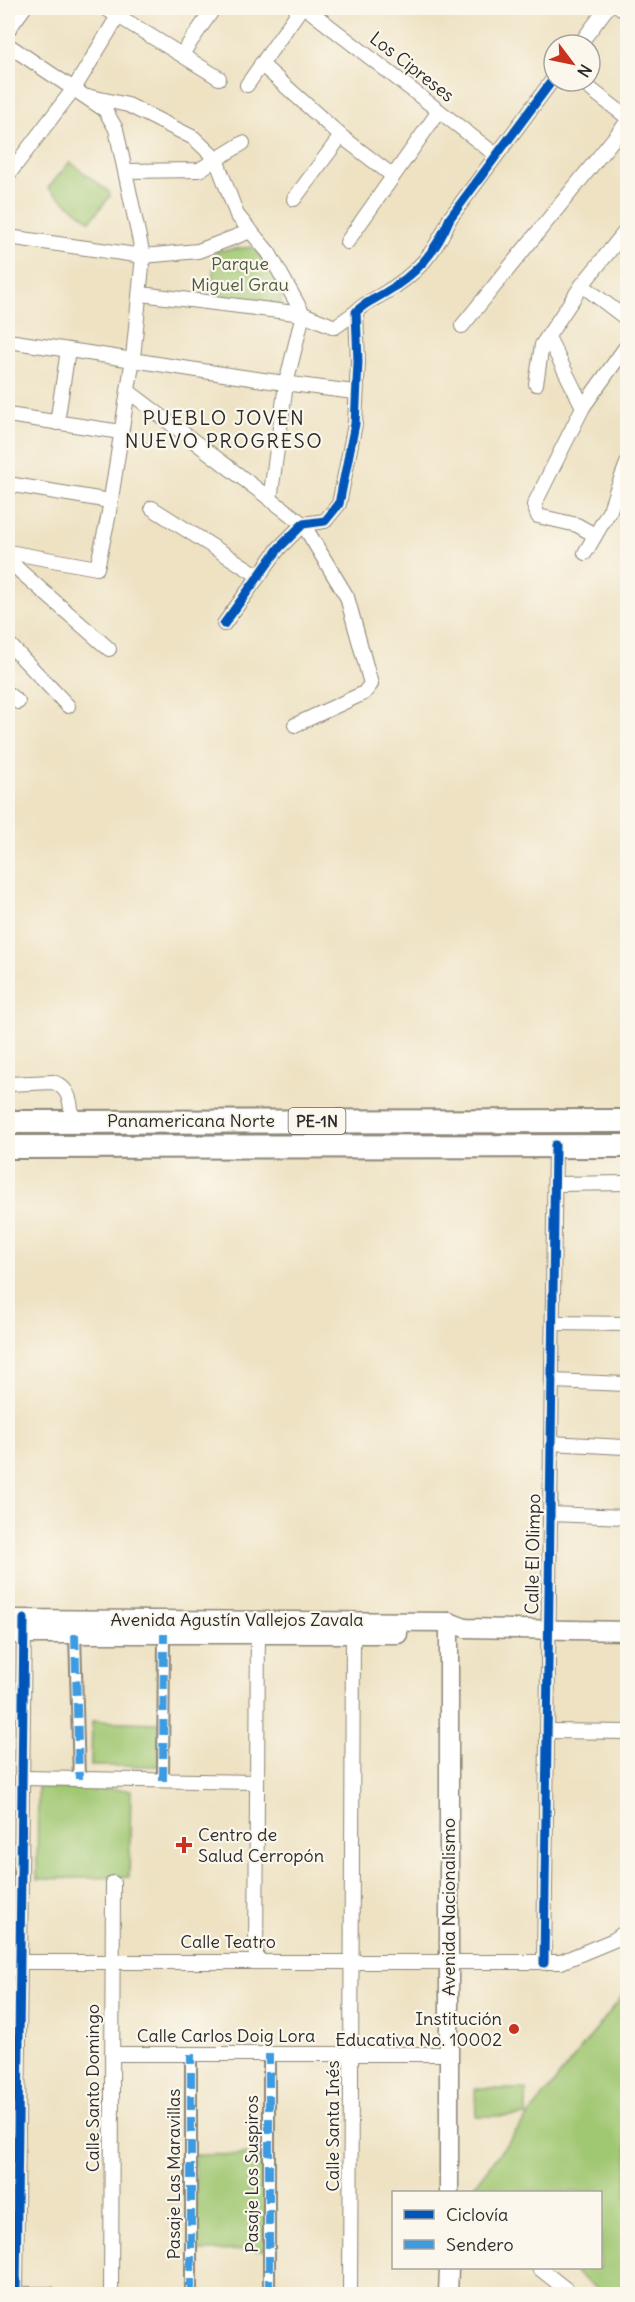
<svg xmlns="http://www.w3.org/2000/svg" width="635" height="2302" font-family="Delius,sans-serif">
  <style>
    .green { fill: #a0c772; stroke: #66794e; stroke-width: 1.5 }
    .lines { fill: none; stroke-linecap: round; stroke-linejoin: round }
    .pedestrian-casing { stroke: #8c8677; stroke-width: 14 }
    .minor-casing { stroke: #8c8677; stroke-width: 16 }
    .tertiary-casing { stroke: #8c8677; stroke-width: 21 }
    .trunk-casing { stroke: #8c8677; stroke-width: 26 }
    .pedestrian { stroke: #fff; stroke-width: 10 }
    .minor { stroke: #fff; stroke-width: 14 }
    .tertiary { stroke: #fff; stroke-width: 18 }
    .trunk { stroke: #fff; stroke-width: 22 }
    .quiet { stroke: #3d9ce1; stroke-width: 8; stroke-dasharray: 15 8; stroke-linecap: butt }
    .cycleway-casing { stroke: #fbf7ec; stroke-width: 13 }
    .cycleway { stroke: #0057b8; stroke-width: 9 }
    .poi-dot { fill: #c8321e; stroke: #fbf7ec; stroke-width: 2 }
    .labels { text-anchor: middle; stroke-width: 4.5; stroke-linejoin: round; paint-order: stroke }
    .shield { fill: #fbf7ec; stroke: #696865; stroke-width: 1.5 }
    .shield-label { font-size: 16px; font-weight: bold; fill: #2b2b2b }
    .street-label { font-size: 18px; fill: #2b2b2b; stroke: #fbf7ec }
    .park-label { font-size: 18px; fill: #4e5a40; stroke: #fbf7ec }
    .poi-label { font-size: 18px; fill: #2b2b2b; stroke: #fbf7ec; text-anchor: start }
    .neighbourhood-label { font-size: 20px; letter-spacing: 1.5px; fill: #2b2b2b; stroke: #fbf7ec }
  </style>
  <rect width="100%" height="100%" fill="#fbf7ec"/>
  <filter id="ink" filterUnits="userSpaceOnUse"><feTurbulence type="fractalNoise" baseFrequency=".0167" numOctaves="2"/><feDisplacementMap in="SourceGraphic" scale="12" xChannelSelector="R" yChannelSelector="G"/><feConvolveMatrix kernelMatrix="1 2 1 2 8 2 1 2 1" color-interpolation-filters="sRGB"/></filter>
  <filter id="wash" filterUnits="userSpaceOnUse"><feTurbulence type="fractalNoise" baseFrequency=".008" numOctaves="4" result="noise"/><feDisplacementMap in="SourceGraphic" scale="24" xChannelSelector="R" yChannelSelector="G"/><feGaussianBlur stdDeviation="1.35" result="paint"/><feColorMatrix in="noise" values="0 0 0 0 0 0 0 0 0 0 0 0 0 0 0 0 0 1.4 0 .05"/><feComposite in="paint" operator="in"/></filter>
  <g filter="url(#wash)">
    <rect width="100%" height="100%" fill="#eee2c3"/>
    <g class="green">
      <path d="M 70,162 L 109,192 L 110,196 L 90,221 L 48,188 Z"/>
      <path d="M 253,247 L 283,284 L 281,305 L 210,294 L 216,251 Z"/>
      <path d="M 92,1721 L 159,1723 L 159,1766 L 91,1766 Z"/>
      <path d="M 38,1787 L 131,1790 L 129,1877 L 37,1879 Z"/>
      <path d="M 627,1990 L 627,2294 L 603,2294 L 570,2268 L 600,2268 L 600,2192 L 478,2192 L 472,2188 Z"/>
      <path d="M 475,2089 L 526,2089 L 526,2116 L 476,2116 Z"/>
      <path d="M 265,2154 L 266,2250 L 196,2251 L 195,2155 Z"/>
    </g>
  </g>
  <g filter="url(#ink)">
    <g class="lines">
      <defs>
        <g id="pedestrian">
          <path d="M 75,1634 L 79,1779"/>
          <path d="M 163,1781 L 164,1634"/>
          <path d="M 191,2294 L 191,2054"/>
          <path d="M 269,2294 L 269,2054"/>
        </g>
        <g id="minor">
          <path d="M 105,8 L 219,78"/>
          <path d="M 306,8 L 496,155"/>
          <path d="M 621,8 L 628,13"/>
          <path d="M 8,30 L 24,8"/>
          <path d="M 8,45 L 105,110 L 116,129 L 143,256 L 133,358 L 108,518 L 97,568 L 8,552"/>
          <path d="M 579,45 L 607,8"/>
          <path d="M 182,54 L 214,8"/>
          <path d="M 261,64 L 341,136 L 393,176"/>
          <path d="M 580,81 L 628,118"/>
          <path d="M 247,85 L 301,8"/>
          <path d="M 91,97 L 128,105 L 194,138 L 216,159 L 237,215 L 269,253 L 303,314 L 286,384 L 270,500"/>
          <path d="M 125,171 L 199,170 L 243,143"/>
          <path d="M 8,175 L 75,87 L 123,8"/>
          <path d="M 294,199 L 341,136"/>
          <path d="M 8,237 L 143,256 L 198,251 L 251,231"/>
          <path d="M 347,242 L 439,111"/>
          <path d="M 582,285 L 628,320"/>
          <path d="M 141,294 L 303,314 L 335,327 L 356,312"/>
          <path d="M 462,326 L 628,121"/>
          <path d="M 548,337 L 583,407"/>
          <path d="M 8,341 C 123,357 238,379 355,392"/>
          <path d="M 536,384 L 542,345 L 582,285 L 628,228"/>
          <path d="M 128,391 L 303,524 L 347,597 L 371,684 L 364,693 L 295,725"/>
          <path d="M 8,415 L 121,432"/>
          <path d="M 57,423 L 68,350"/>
          <path d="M 8,484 L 110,501"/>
          <path d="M 616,492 L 628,461"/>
          <path d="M 152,508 L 259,576"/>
          <path d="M 593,534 L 577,525 L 538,516 L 534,505 L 583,407 L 628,344"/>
          <path d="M 8,552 L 10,561 L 21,572 L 109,649"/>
          <path d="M 585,553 L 610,510 L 616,492 L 628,493"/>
          <path d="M 224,624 L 279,548 L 303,524 L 325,521 L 339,504 L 355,424 L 358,362 L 356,312 C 364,303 373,300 383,294 C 416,275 436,252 450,218 L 554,78"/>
          <path d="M 8,643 L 68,706"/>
          <path d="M 8,694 L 18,702"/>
          <path d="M 8,1084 L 53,1082 C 71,1088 71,1105 72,1122"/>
          <path d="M 555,1184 L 628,1183"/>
          <path d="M 553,1323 L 628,1324"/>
          <path d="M 552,1381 L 626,1384"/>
          <path d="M 551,1443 L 624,1447"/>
          <path d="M 550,1514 L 625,1517"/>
          <path d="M 548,1731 L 628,1732"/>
          <path d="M 22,1778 L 256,1782"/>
          <path d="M 256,1961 L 258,1625"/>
          <path d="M 8,1962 L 561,1962 L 614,1940 L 628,1930"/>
          <path d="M 544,1963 L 555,1145"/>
          <path d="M 112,2054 L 449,2054"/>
          <path d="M 539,2268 L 572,2294"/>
          <path d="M 16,2294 L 24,1625"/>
          <path d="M 16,2294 L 50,2294"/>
          <path d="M 111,2294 L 113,1883"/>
          <path d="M 350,2294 L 353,1634"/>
        </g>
        <g id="tertiary">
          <path d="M 8,1619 L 449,1622 L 465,1628 L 628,1631"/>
          <path d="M 8,1634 L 398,1634"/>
          <path d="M 449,2192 L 449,1622"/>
          <path d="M 448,2294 L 449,2268"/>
        </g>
        <g id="trunk">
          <path d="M 8,1122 L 628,1121"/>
          <path d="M 8,1147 L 628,1146"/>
        </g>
      </defs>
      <use href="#pedestrian" class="pedestrian-casing"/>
      <use href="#minor" class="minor-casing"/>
      <use href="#tertiary" class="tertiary-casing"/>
      <use href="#trunk" class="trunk-casing"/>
      <use href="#pedestrian" class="pedestrian"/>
      <use href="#minor" class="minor"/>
      <use href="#tertiary" class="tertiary"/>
      <use href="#trunk" class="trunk"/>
      <g class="quiet">
        <path d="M 75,1634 L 79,1779"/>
        <path d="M 163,1781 L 164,1634"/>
        <path d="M 191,2294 L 191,2054"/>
        <path d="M 269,2294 L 269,2054"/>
      </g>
      <defs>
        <g id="cycleway">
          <path d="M 224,624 L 279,548 L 303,524 L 325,521 L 339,504 L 355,424 L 358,362 L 356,312 C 364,303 373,300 383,294 C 416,275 436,252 450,218 L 554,78"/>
          <path d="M 544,1963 L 555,1145"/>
          <path d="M 16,2294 L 24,1619"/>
        </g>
      </defs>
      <use href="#cycleway" class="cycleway-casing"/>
      <use href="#cycleway" class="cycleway"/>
    </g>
  </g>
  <g class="poi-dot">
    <path d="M181 1836h6v6h6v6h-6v6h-6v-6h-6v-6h6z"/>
    <circle cx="514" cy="2029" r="6"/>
  </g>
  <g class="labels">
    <rect class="shield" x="288.5" y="1108" width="57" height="26" rx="4.5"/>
    <g class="shield-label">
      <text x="317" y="1127">PE-1N</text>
    </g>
    <g class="street-label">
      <text transform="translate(412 67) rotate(38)" y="6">Los Cipreses</text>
      <text x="191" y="1127">Panamericana Norte</text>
      <text transform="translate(533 1554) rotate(-89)" y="6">Calle El Olimpo</text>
      <text x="237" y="1626">Avenida Agustín Vallejos Zavala</text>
      <text transform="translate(449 1907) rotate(-90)" y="6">Avenida Nacionalismo</text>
      <text x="228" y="1948">Calle Teatro</text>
      <text x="226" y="2042">Calle Carlos Doig Lora</text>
      <text transform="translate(93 2088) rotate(-90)" y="6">Calle Santo Domingo</text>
      <text transform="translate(333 2126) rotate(-90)" y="6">Calle Santa Inés</text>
      <text transform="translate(174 2174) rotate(-90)" y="6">Pasaje Las Maravillas</text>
      <text transform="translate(252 2174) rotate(-90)" y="6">Pasaje Los Suspiros</text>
    </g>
    <g class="park-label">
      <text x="240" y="270">Parque<tspan x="240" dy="21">Miguel Grau</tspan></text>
    </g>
    <g class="poi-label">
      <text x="198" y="1841">Centro de<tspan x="198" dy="21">Salud Cerropón</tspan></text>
      <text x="502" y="2025" text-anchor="end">Institución<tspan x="502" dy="21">Educativa No. 10002</tspan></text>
    </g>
    <g class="neighbourhood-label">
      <text x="224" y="425">PUEBLO JOVEN<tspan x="224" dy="23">NUEVO PROGRESO</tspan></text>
    </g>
  </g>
  <rect width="635" height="2302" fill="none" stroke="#fbf7ec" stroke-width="30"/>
  <rect x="392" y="2191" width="210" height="78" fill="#fbf7ec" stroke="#a8a59f" stroke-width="1.5"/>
  <rect x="404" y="2210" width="30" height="9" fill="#0057b8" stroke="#a8a59f" stroke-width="1.5"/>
  <text x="446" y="2221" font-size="18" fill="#2b2b2b">Ciclovía</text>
  <rect x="404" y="2240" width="30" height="9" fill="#3d9ce1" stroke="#a8a59f" stroke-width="1.5"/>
  <text x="446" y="2251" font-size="18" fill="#2b2b2b">Sendero</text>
  <g transform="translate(572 63) rotate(122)"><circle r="28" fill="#fbf7ec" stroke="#a8a59f" stroke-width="1.5"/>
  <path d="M0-4.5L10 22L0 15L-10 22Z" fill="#c8321e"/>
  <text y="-9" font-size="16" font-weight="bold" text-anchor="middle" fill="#2b2b2b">N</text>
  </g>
</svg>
